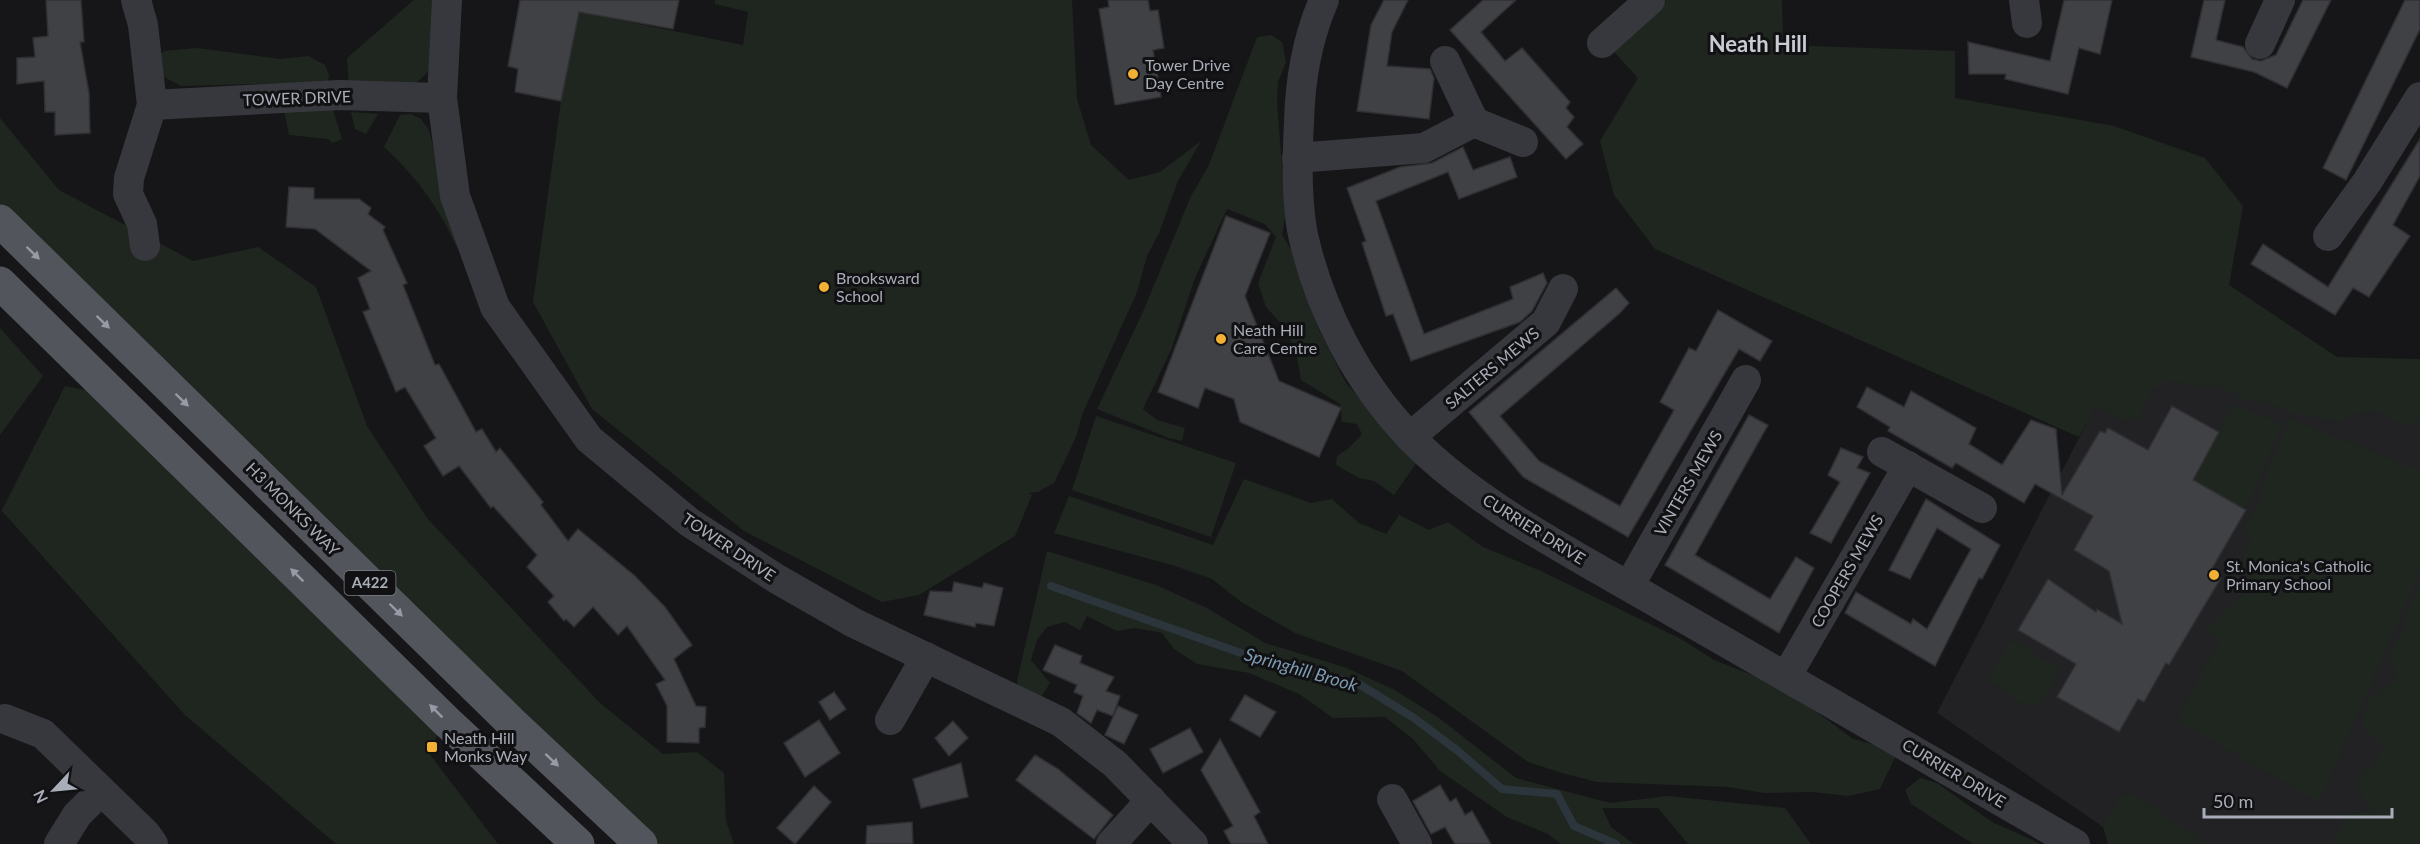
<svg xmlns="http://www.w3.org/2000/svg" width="2420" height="844" font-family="Lato,sans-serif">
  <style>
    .built { fill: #222225 }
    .green { fill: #1e261f }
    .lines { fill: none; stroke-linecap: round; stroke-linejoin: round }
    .stream { stroke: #2c353c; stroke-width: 8 }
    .building { fill: #404145; stroke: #303034; stroke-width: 1.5 }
    .street { stroke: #37383d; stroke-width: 30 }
    .primary { stroke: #53555c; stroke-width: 33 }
    .oneway { fill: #979ba6 }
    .poi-dot { fill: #f2b134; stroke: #111113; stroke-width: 2 }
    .labels { text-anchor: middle; stroke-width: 6; stroke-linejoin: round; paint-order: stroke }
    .shield { fill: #111113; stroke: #7b7e86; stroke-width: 1.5 }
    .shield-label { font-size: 15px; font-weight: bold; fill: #a8adb8 }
    .poi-label { font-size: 16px; fill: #a8adb8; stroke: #111113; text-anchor: start }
    .street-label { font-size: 16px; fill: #a8adb8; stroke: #111113 }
    .water-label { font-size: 18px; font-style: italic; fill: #7f9bb3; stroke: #111113 }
    .district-label { font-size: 22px; font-weight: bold; fill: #c9ccd4; stroke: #111113 }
  </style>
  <rect width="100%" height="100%" fill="#161618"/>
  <path class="built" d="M 2233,341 L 2420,383 L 2420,816 L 2400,844 L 2128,844 L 1937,713 L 2109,380 Z"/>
  <g class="green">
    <path d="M 414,0 L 435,0 L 430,70 L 415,84 L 349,84 L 347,58 Z"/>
    <path d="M 715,0 L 1072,0 L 1077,99 L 1091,145 L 1129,180 L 1160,172 L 1201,141 L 1178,181 L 1159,233 L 1147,256 L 1137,292 L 1082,415 L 1076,437 L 1054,483 L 1038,492 L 1028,493 L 1032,495 L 1015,536 L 919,595 L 882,602 L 744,531 L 592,409 L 533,302 L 561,101 L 579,12 L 743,45 L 748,12 L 715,4 Z"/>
    <path d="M 1667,0 L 1782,0 L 1783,45 L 1955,51 L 1955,98 L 2114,126 L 2205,158 L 2243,206 L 2229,285 L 2337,357 L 2420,359 L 2420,422 L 2402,425 C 2376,408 2367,405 2339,422 L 2289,413 L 2268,402 L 2247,401 L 2221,386 L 2191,386 L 2174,380 L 2152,391 L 2139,417 L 2122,421 L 2097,405 L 2079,437 L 1655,249 L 1614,195 L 1600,141 L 1638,78 L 1614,52 Z"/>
    <path d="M 1271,35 L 1282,42 L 1286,62 L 1278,82 L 1277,104 L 1286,214 L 1282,235 L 1294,254 L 1298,272 L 1318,328 L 1346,383 L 1417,462 L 1394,495 L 1374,481 L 1359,478 L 1336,465 L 1337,456 L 1349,448 L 1362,434 L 1357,424 L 1342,422 L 1340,404 L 1301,380 L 1296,352 L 1284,327 L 1266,307 L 1258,283 L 1276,237 L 1265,224 L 1227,209 L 1195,278 L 1171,350 L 1143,409 L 1157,420 L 1185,428 L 1182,441 L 1169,438 L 1097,409 L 1142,314 L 1191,196 L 1209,165 L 1257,37 Z"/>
    <path d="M 197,48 L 280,59 L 308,56 L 325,65 L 329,76 L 328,82 L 181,86 L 162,76 L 154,60 L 164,51 Z"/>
    <path d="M 332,106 L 342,139 L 333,143 L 328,139 L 289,135 L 284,110 Z"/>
    <path d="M 351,112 L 378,114 L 366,134 L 355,129 Z"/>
    <path d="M 411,114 L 421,119 L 429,130 L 458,250 C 440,209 417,177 384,147 L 400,115 Z"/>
    <path d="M 0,118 L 59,190 L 193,261 L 258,247 L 316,287 L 367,426 L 427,518 L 600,703 L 663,754 L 697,752 L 724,773 L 726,821 L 734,844 L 641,844 L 0,209 Z"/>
    <path d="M 0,328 L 43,376 L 0,435 Z"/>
    <path d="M 65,386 L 115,396 L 446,721 L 428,752 L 498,844 L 336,844 L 185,715 L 2,511 L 0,514 Z"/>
    <path d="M 2234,404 L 2282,424 L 2246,510 L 2193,480 Z"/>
    <path d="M 1096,416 L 1236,463 L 1211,537 L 1072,490 Z"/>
    <path d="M 2289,419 L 2420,470 L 2420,572 L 2319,802 L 2177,720 L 2220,640 L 2206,631 L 2251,586 L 2242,562 L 2251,534 L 2244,530 L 2260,502 L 2259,491 Z"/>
    <path d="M 1244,479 L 1311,503 L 1332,499 L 1359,523 L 1386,534 L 1399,515 L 1429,530 L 1448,522 L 1483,547 L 1541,571 L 1681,639 L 1714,660 L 1783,687 L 1853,739 L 1898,751 L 1880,789 L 1849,796 L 1812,792 L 1764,793 L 1729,787 L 1597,782 L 1562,773 L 1528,762 L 1402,671 L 1295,633 L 1241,602 L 1212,579 L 1172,565 L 1054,533 L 1069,496 L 1213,545 Z"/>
    <path d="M 1047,551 L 1156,585 L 1207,608 L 1265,643 L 1344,667 L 1395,690 L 1439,718 L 1516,778 L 1610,803 L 1668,796 L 1785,808 L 1811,844 L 1688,844 L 1658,808 L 1602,808 L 1611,827 L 1634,844 L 1561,844 L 1548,834 L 1507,817 L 1440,771 L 1413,739 L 1385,717 L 1333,718 L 1299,694 L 1249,673 L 1197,664 L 1174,649 L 1162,633 L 1136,628 L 1117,631 L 1087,616 L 1080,630 L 1065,622 L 1047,627 L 1037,640 L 1031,660 L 1050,683 L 1041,697 L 1019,693 L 1017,681 Z"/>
    <path d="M 2420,582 L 2420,844 L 2330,844 L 2336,838 L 2347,814 L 2371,810 L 2355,783 L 2386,748 L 2361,724 L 2368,701 L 2398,679 L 2388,654 L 2402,635 L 2406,616 Z"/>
    <path d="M 2012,640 L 2060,669 L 2041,702 L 2025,705 L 1988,679 Z"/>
    <path d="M 1920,778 L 1937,783 L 1992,822 L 2041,844 L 1973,844 L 1911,804 L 1905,790 Z"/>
    <path d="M 2134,794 L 2206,844 L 2108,844 L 2103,827 L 2119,798 Z"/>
  </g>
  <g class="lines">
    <path class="stream" d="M 1051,586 L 1241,653 L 1359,684 L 1414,718 L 1458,751 L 1502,789 L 1557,794 L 1574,826 L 1616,844"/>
  </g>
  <g class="building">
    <path d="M 46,0 L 81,0 L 84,42 L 80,42 L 89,93 L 90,133 L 55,135 L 55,112 L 45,112 L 44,81 L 17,84 L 17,58 L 35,57 L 33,38 L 48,36 Z"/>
    <path d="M 520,0 L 679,0 L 673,29 L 579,12 L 561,101 L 515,92 L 518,69 L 508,66 Z"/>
    <path d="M 1108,0 L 1148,0 L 1150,11 L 1158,10 L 1164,48 L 1153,50 L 1161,97 L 1115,105 L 1099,9 L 1109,7 Z"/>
    <path d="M 1384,0 L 1408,0 L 1392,32 L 1387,66 L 1430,69 L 1434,78 L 1429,119 L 1357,111 L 1371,25 Z"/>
    <path d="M 1483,0 L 1516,0 L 1481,32 L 1505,61 L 1522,48 L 1570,102 L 1566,108 L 1574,117 L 1567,127 L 1583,144 L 1566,159 L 1450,30 Z"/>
    <path d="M 2064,0 L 2112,0 L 2100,54 L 2079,48 L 2068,94 L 2005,79 L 2006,74 L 1969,74 L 1968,42 L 2050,61 Z"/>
    <path d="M 2204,0 L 2225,0 L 2216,40 L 2243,47 L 2252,59 L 2261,61 L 2276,55 L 2303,0 L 2331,0 L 2287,88 L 2254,72 L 2191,57 Z"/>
    <path d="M 2405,0 L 2420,0 L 2420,29 L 2346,180 L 2323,168 Z"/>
    <path d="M 2420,139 L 2420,176 L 2393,225 L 2410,236 L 2369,297 L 2353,288 L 2335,315 L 2251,264 L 2263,244 L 2328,287 Z"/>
    <path d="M 1463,147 L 1473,170 L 1510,157 L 1517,177 L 1459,199 L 1448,172 L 1376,201 L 1424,334 L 1513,299 L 1510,287 L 1543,273 L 1547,283 L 1532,311 L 1520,322 L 1411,361 L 1393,314 L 1386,316 L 1362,243 L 1366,241 L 1347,188 L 1400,167 L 1432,163 Z"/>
    <path d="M 289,187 L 314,188 L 314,199 L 359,199 L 371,208 L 368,214 L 385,227 L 383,230 L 407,283 L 403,285 L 435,365 L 439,364 L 476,432 L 482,429 L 496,452 L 500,448 L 543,502 L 541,505 L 568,541 L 578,529 L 635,576 L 665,607 L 692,645 L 674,659 L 696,706 L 706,707 L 705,727 L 699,728 L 699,743 L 667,742 L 667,706 L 656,684 L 665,680 L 627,626 L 618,635 L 593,607 L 574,627 L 566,619 L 564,621 L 548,602 L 554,596 L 527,567 L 537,555 L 493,506 L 491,508 L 459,466 L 443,476 L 424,446 L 436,438 L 405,387 L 396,392 L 363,312 L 370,309 L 358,278 L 371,271 L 315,229 L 286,227 Z"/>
    <path d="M 1226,216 L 1270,233 L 1245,296 L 1279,381 L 1341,408 L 1319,457 L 1240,422 L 1234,399 L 1205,388 L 1198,408 L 1158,392 Z"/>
    <path d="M 1616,288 L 1629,303 L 1620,313 L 1500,416 L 1539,461 L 1620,506 L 1674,410 L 1660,402 L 1689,348 L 1696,351 L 1718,310 L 1772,341 L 1760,361 L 1739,349 L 1628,537 L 1523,477 L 1469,412 Z"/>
    <path d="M 1867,387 L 1904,407 L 1911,391 L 1976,428 L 1969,444 L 2002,465 L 2031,420 L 2056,429 L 2062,495 L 2100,431 L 2105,433 L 2108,428 L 2148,450 L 2172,406 L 2219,432 L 2193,480 L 2246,510 L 2210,572 L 2221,578 L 2169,665 L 2166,663 L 2144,702 L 2138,699 L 2119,732 L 2057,697 L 2076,664 L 2018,630 L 2048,579 L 2096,612 L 2097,609 L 2122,624 L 2109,571 L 2074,550 L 2093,516 L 2035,484 L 2024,503 L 1956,463 L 1952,468 L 1888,431 L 1890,427 L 1857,407 Z"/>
    <path d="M 1749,415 L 1768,425 L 1695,555 L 1770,599 L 1796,557 L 1814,568 L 1779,633 L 1665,565 Z"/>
    <path d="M 1841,448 L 1863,457 L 1857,468 L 1870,473 L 1831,543 L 1810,533 L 1840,482 L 1828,475 Z"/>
    <path d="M 1926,499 L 2000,545 L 1982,579 L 1979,578 L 1935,666 L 1845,613 L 1856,592 L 1911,624 L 1913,619 L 1927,629 L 1971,549 L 1937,528 L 1910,579 L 1889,570 Z"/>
    <path d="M 954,582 L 982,588 L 984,583 L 1003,588 L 994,626 L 976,623 L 975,627 L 924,615 L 930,591 L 952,592 Z"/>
    <path d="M 1055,645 L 1082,656 L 1080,663 L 1114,677 L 1106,691 L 1120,696 L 1113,716 L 1097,710 L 1091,723 L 1077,713 L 1083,696 L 1074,692 L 1077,685 L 1043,670 Z"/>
    <path d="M 834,692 L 846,709 L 830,720 L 819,702 Z"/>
    <path d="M 1245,695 L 1276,712 L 1260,737 L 1230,720 Z"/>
    <path d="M 1118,706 L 1138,715 L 1124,744 L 1105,735 Z"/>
    <path d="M 819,720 L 840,753 L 805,777 L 784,743 Z"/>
    <path d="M 953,721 L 968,738 L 949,756 L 935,738 Z"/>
    <path d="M 1190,728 L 1203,752 L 1163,773 L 1150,749 Z"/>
    <path d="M 1220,739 L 1260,812 L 1254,816 L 1268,844 L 1231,844 L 1224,831 L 1233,826 L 1201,770 Z"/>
    <path d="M 1035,755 L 1058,769 L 1113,815 L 1094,839 L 1016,780 Z"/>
    <path d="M 961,763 L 968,797 L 921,808 L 913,779 Z"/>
    <path d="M 1440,785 L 1450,802 L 1456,798 L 1465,815 L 1472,811 L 1491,844 L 1455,844 L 1445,827 L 1431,834 L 1413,801 Z"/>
    <path d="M 814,786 L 831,802 L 795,844 L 777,828 Z"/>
    <path d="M 912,822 L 913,844 L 866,844 L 867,826 Z"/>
  </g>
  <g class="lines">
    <g class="street">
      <path d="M 136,0 L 143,25 L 152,105 L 129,178 L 128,194 L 142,224 L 145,246"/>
      <path d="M 447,0 L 442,98 L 455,196 L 495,307 L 589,439 L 689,522 L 777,579 L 854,623 L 1061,722 L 1115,764 L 1193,844"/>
      <path d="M 1324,0 C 1307,39 1300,80 1299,122 C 1297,158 1296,199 1303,235 C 1320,310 1357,382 1411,438 C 1477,506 1579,557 1661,605 C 1799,685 1937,763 2075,844"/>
      <path d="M 2024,0 L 2027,23"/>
      <path d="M 1602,43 L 1650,0"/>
      <path d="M 2260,44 L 2280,0"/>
      <path d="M 1445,61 L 1474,122 L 1523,142"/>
      <path d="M 152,105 L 340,95 L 442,98"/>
      <path d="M 1297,158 L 1424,148 L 1474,122"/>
      <path d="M 2328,236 L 2367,182 L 2420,97"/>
      <path d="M 1410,437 L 1546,322 L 1563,289"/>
      <path d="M 1882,452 L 1982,508"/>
      <path d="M 1629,586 L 1746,380"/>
      <path d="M 1786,677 L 1908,466"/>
      <path d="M 5,719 L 43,734 L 146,834 L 153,844"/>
      <path d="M 890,720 L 926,657"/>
      <path d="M 1392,799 L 1417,844"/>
      <path d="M 59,844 L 77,815 L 101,791"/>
      <path d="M 1111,844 L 1151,800"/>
    </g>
    <g class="primary">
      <path d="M 0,221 L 513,724 L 641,844"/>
      <path d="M 0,283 L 446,721 L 578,844"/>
    </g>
  </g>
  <defs><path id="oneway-solid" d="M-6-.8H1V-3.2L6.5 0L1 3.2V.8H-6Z" transform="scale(1.5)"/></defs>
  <g class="oneway">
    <use href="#oneway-solid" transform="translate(33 253) rotate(44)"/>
    <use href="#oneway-solid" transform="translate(103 322) rotate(44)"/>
    <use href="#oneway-solid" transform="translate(182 400) rotate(44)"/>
    <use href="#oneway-solid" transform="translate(297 575) rotate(-135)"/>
    <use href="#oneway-solid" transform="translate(396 610) rotate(44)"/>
    <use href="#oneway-solid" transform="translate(436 711) rotate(-135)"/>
    <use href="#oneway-solid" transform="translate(552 760) rotate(43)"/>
  </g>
  <g class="poi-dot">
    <circle cx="1133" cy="74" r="6"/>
    <circle cx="824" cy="287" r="6"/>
    <circle cx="1221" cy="339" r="6"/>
    <circle cx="2214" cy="575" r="6"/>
    <rect x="426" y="741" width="12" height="12" rx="3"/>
  </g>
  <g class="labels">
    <rect class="shield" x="344.5" y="571" width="51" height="24" rx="4.5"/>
    <g class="shield-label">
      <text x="370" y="588">A422</text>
    </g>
    <g class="poi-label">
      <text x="1145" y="71">Tower Drive<tspan x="1145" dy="18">Day Centre</tspan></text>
      <text x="836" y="284">Brooksward<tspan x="836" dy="18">School</tspan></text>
      <text x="1233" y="336">Neath Hill<tspan x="1233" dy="18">Care Centre</tspan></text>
      <text x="2226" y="572">St. Monica's Catholic<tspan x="2226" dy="18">Primary School</tspan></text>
      <text x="444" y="744">Neath Hill<tspan x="444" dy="18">Monks Way</tspan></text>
    </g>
    <g class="street-label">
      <text transform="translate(297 98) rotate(-2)" y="6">TOWER DRIVE</text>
      <text transform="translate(1492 368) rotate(-40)" y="6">SALTERS MEWS</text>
      <text transform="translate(1688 483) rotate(-60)" y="6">VINTERS MEWS</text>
      <text transform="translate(293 509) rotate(45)" y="6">H3 MONKS WAY</text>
      <text transform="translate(1534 529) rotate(32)" y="6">CURRIER DRIVE</text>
      <text transform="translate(729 547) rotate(34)" y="6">TOWER DRIVE</text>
      <text transform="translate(1847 571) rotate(-60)" y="6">COOPERS MEWS</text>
      <text transform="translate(1954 773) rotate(31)" y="6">CURRIER DRIVE</text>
    </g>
    <g class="water-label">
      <text transform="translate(1301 670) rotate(16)" y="6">Springhill Brook</text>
    </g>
    <g class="district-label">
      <text x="1758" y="52">Neath Hill</text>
    </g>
  </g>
  <g transform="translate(54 790) rotate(244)" stroke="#111113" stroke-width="4.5" paint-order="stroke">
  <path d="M0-4.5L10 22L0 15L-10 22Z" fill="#a8adb8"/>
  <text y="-9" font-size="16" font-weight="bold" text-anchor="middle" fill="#a8adb8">N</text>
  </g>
  <path d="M2204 808v9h188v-9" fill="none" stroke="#a8adb8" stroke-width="3"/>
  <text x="2213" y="808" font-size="18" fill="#a8adb8" stroke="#111113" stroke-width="4.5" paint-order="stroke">50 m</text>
</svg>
